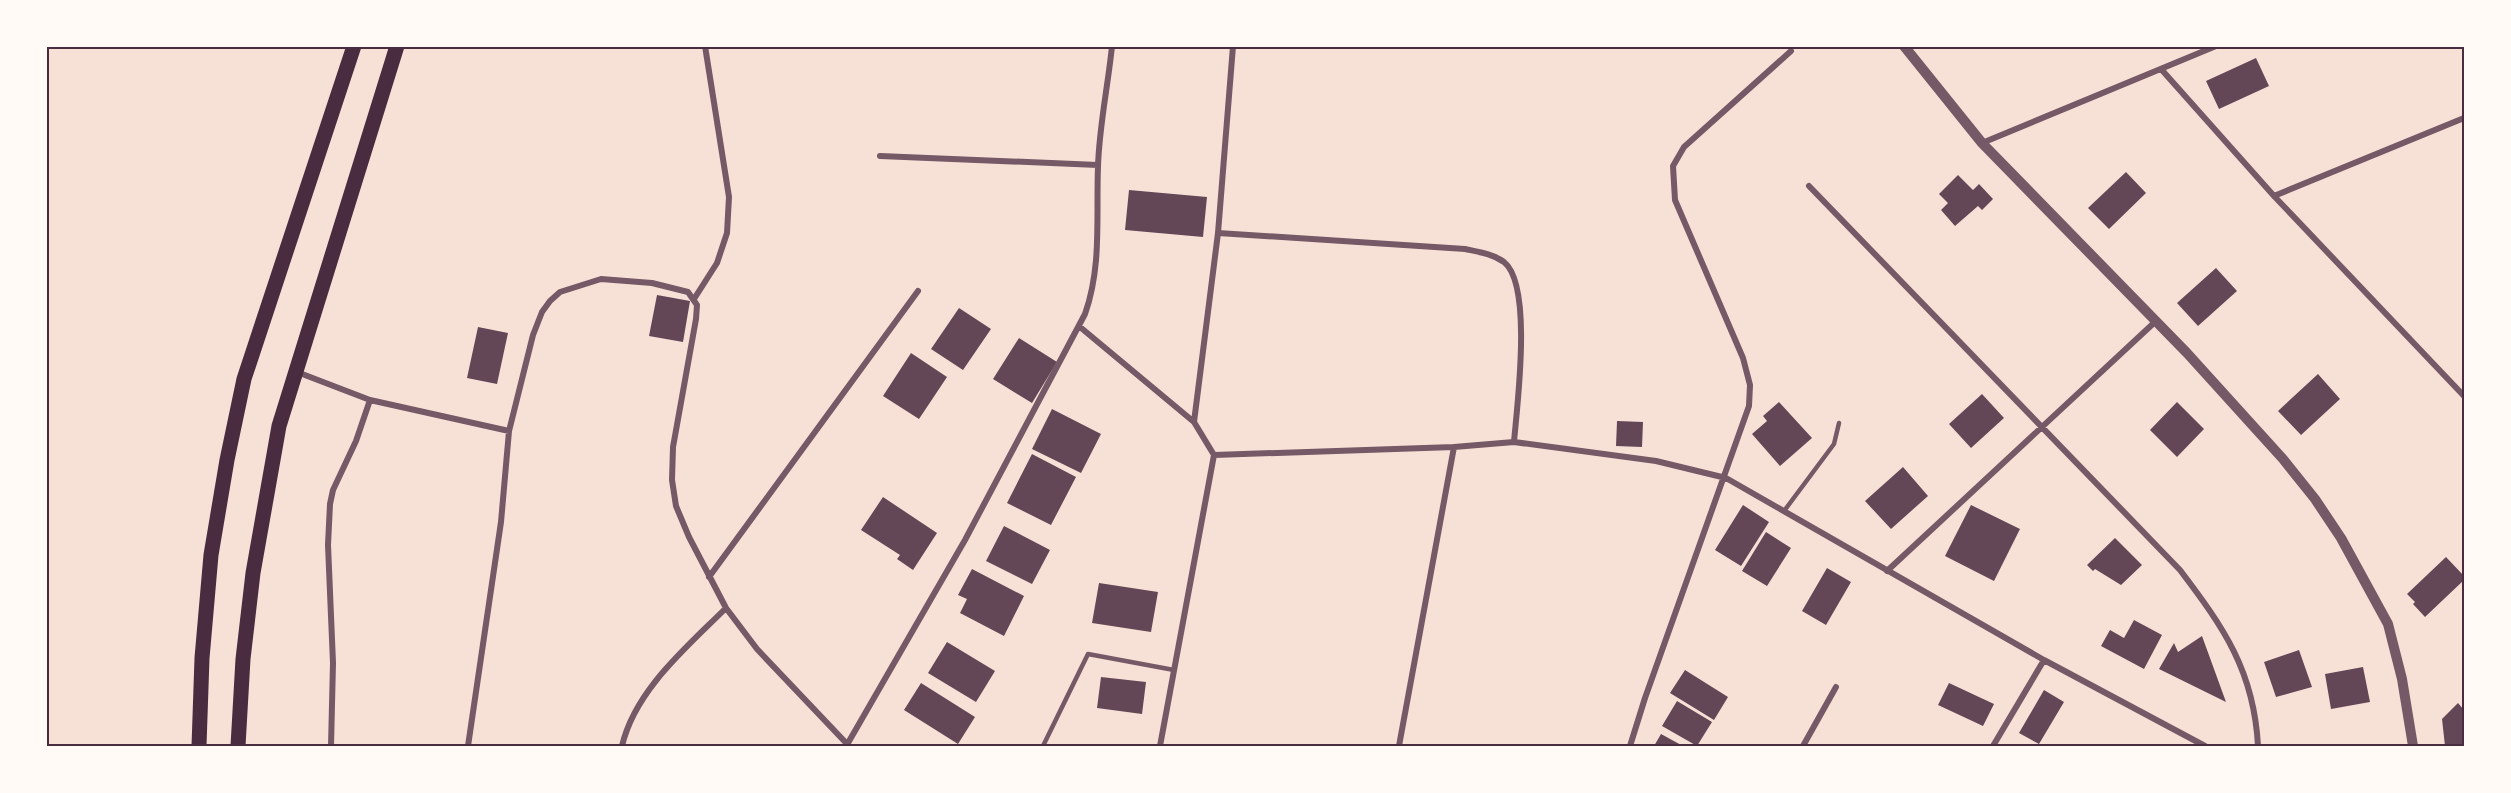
<svg xmlns="http://www.w3.org/2000/svg" width="2511" height="793" font-family="Figtree,sans-serif">
  <style>
    .building { fill: #644757 }
    .lines { fill: none; stroke-linecap: round; stroke-linejoin: round }
    .service { stroke: #755966; stroke-width: 4.5 }
    .minor { stroke: #755966; stroke-width: 6 }
    .tertiary { stroke: #755966; stroke-width: 10 }
    .trunk { stroke: #4a2c40; stroke-width: 15 }
    .neatline { fill: none; stroke: #4a2c40; stroke-width: 2 }
  </style>
  <rect width="100%" height="100%" fill="#f7e1d7"/>
  <path class="building" d="M2256,58L2269,86L2219,109L2206,81Z
    M2126,172L2146,193L2109,229L2088,208Z
    M1958,175L1973,190L1979,184L1993,199L1982,210L1978,206L1955,226L1941,210L1948,203L1939,194Z
    M1129,190L1207,197L1203,237L1125,230Z
    M2216,268L2237,291L2198,326L2177,303Z
    M657,295L690,301L683,342L649,336Z
    M959,308L991,329L963,370L931,349Z
    M478,327L508,333L497,384L467,378Z
    M1019,338L1057,362L1032,403L993,379Z
    M911,353L947,377L919,419L883,396Z
    M2318,374L2340,399L2301,435L2278,411Z
    M1982,394L2004,418L1971,448L1949,424Z
    M1779,402L1812,438L1780,466L1752,434L1767,421L1763,416Z
    M2177,402L2204,429L2177,457L2150,430Z
    M1052,409L1101,434L1081,473L1032,449Z
    M1617,421L1643,422L1642,447L1616,446Z
    M1032,454L1076,477L1051,525L1007,503Z
    M1903,467L1928,496L1891,529L1865,501Z
    M883,497L937,533L913,570L897,559L900,555L861,530Z
    M1743,505L1769,522L1741,566L1715,550Z
    M1971,505L2020,529L1994,581L1945,556Z
    M1004,526L1050,550L1032,584L986,561Z
    M1766,532L1791,548L1767,586L1742,571Z
    M2115,538L2142,565L2121,585L2095,569L2093,571L2087,565Z
    M2446,557L2464,576V580L2425,617L2413,604L2415,602L2407,594Z
    M1827,568L1851,582L1826,625L1802,611Z
    M972,569L1024,596L1004,636L960,613L967,599L958,595Z
    M1099,583L1158,592L1151,632L1092,623Z
    M2134,620L2162,635L2144,669L2101,646L2110,630L2124,638Z
    M2202,636L2226,702L2159,669L2174,643L2178,652Z
    M947,642L995,671L976,702L928,673Z
    M2299,650L2312,687L2276,697L2264,662Z
    M2363,667L2370,702L2331,709L2325,674Z
    M1685,670L1728,697L1714,720L1670,693Z
    M1101,677L1146,682L1142,714L1097,708Z
    M921,683L975,717L958,744L904,710Z
    M1949,683L1994,704L1983,726L1938,705Z
    M2044,690L2064,702L2039,744L2019,733Z
    M1677,701L1712,722L1697,746L1662,726Z
    M2458,703L2464,710V746H2445L2442,719Z
    M1661,734L1683,746H1654Z"/>
  <g class="lines">
    <path class="service" d="M1784,511L1834,444L1839,423
      M1043,746L1088,654L1174,670"/>
    <path class="minor" d="M2161,69L2274,196L2464,396
      M1982,143L2216,46
      M880,156L1098,165
      M1809,186L2180,570C2224,628 2254,671 2258,746
      M2274,196L2464,118
      M1218,233L1465,249C1479,252 1493,254 1504,262C1533,285 1517,406 1514,442
      M694,299L717,263L727,233L729,197L705,46
      M1080,327L1194,422
      M297,372L370,400L509,431
      M1214,455L1454,447L1514,442L1656,461L1726,478L2044,660L2205,746
      M1887,571L2156,321
      M709,577L918,291
      M848,743L965,540L1085,314C1102,266 1096,217 1098,167C1099,127 1108,86 1112,46
      M331,746L333,663L328,545L330,504L333,490L356,441L370,400
      M468,746L501,522L509,431L533,335L542,312L550,301L560,292L601,279L652,283L688,292L697,305L696,319L673,447L672,480L676,506L689,537L726,608L757,649L849,746
      M622,746C635,690 687,647 726,608
      M1160,746L1214,455L1194,422L1218,233L1233,46
      M1399,746L1454,447
      M1630,746L1645,698L1749,406L1750,385L1743,358L1675,200L1673,166L1684,147L1791,51
      M1803,746L1836,687
      M1993,746L2044,660"/>
    <path class="tertiary" d="M1904,46L1982,143L2187,353L2283,459L2315,499L2341,538L2388,624L2402,679L2413,746"/>
    <path class="trunk" d="M199,746L202,658L211,555L227,460L244,379L354,46
      M238,746L243,659L253,573L279,426L397,46"/>
  </g>
  <rect width="2511" height="793" fill="none" stroke="#fffaf5" stroke-width="96"/>
  <rect x="48" y="48" width="2415" height="697" class="neatline"/>
</svg>
